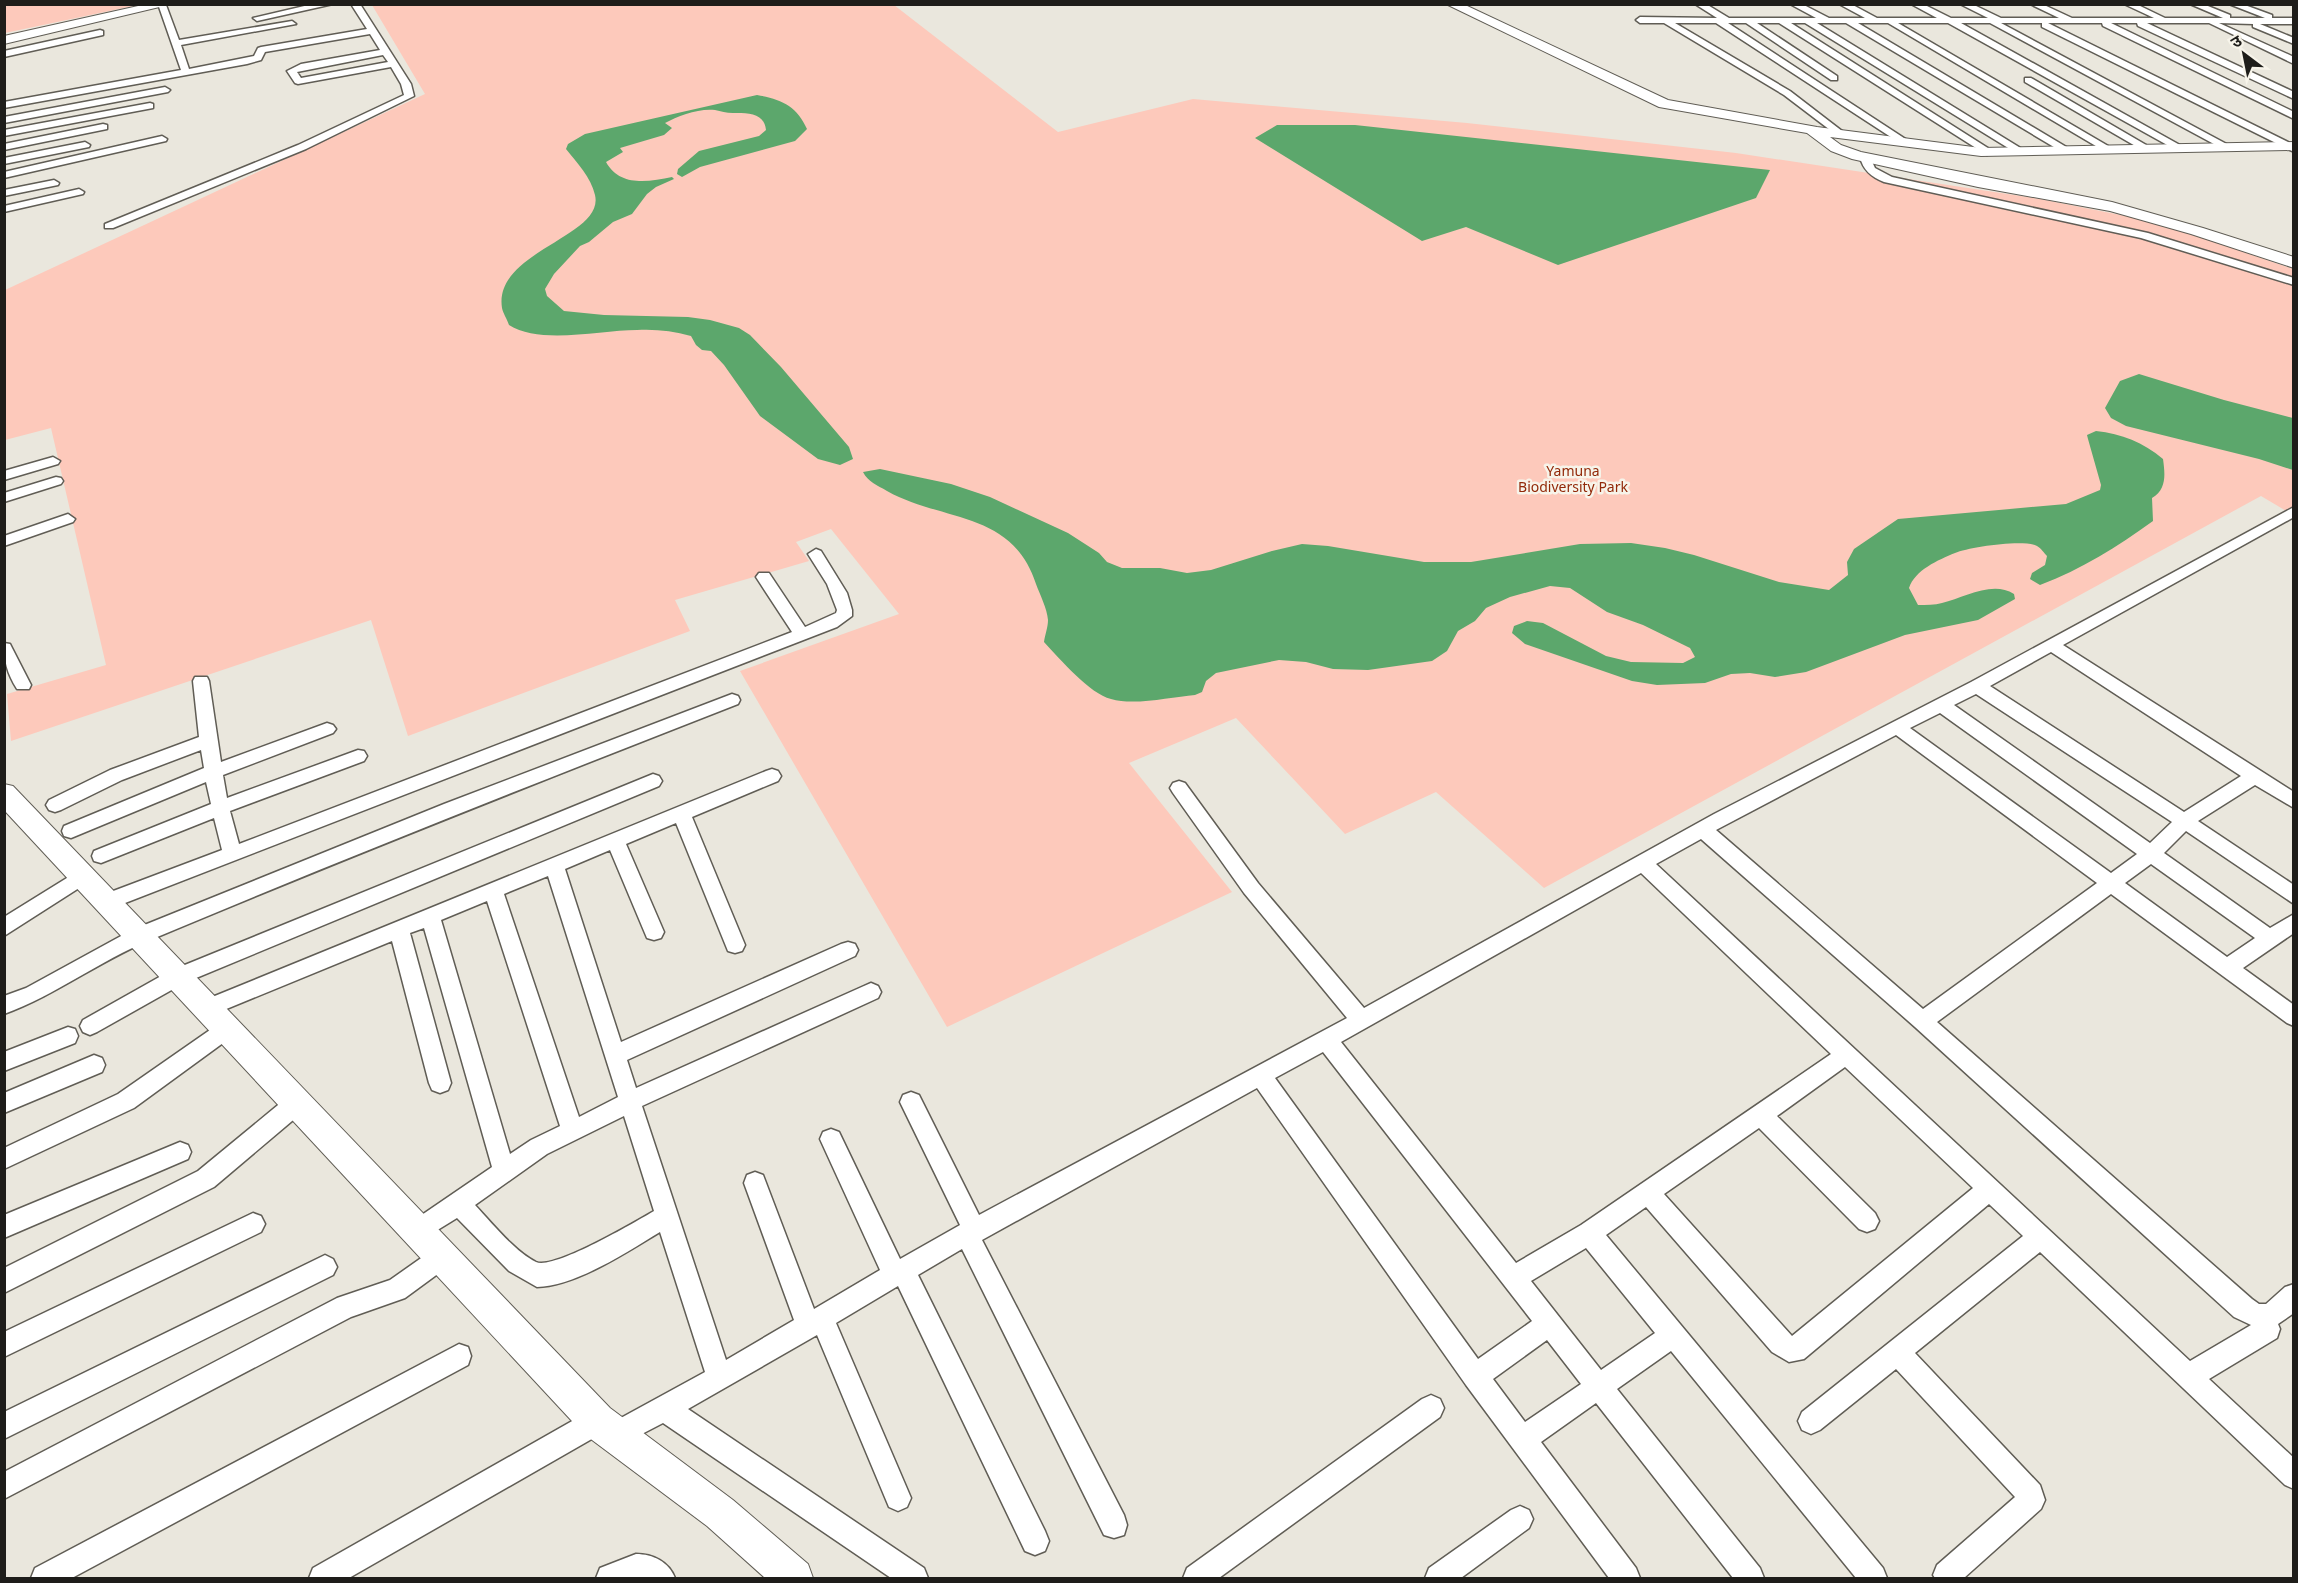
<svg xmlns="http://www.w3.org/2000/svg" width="2298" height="1583" font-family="'Noto Sans','Noto Sans Devanagari',sans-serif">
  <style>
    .green { fill: #fdc9bb }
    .water { fill: #5ca76c }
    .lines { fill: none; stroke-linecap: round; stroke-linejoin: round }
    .street-casing { stroke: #605d55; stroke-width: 3 }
    .secondary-casing { stroke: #605d55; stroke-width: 2 }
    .street { fill: #fff; fill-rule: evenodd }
    .secondary { fill: #fff; fill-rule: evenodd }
    .labels { text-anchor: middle; stroke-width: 5; stroke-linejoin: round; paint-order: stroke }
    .far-park-label { font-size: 14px; fill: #922909; stroke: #f7f4ea }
  </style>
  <rect width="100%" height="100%" fill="#eae7dd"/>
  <path class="green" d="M5,4H138V5L5,33Z
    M372,5H894L1058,132L1193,99L1467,123L1736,153L2040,199L2156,222L2293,269V515L2261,496L1544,888L1436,792L1345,834L1236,718L1129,763L1232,892L947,1027L740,671L899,614L831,529L796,542L809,561L675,600L690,631L408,736L371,620L11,741L7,694L106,665L51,428L5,440V290L425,94Z"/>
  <path class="water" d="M757,95C781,99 797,106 807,129L795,141L700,167L682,177L677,174L678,169L699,151L759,136L766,130C764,112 747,113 733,113C726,113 721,111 715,110C699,108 678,116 665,123L672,128L664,135L620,148L623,152L606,162C620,187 648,182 672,177L674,179L656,187L647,194L632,214L613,222L589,242L580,246L554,274L545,289L547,296L564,311L604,315L688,317L710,320L739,328L750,335L781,367L849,447L853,459L840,465L818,459L760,416L724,365L711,351L702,350L696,345L691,336C673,331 656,329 637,330C601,330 540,345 509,325C507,319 503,313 502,308C493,251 605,237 595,195C591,177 577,163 566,149L568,144L585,134Z
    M1277,125H1355L1770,170L1756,198L1558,265L1466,227L1422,241L1255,138Z
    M2139,374L2224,400L2293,418V470L2259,459L2126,426L2111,418L2105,408L2120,381Z
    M2096,431C2122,434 2143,442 2163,459C2165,474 2167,489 2152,498L2153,521C2117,547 2082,569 2040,585L2030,579L2032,573L2045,565L2047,556C2044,553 2041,548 2037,546C2024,539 1969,547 1955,553C1938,560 1915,570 1909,588L1918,605C1926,605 1935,605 1942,603C1964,598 1992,580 2014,594L2015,599L1978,620L1905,635L1806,672L1775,677L1750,673L1731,674L1705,683L1657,685L1632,681L1525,644L1512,633L1514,626L1527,621L1543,623L1606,656L1631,662L1683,663L1695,657L1690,648L1643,625L1607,612L1570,588L1550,586L1510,597L1486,608L1475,621L1458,631L1447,651L1432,661L1368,670L1333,669L1306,662L1279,660L1216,673L1206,681L1202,692L1195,695C1171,697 1134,706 1111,699C1090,694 1060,659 1044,642C1045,635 1048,627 1048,620C1047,608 1040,595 1036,584C1012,510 942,522 887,491C877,485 868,482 863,472L880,469L951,484L990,497L1068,533L1099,553L1107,562L1122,568H1160L1187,573L1211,570L1272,551L1302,544L1328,546L1424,562H1471L1580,544L1631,543L1665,548L1694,555L1779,582L1829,590L1848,575L1847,562L1854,549L1898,519L2066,504L2100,490L2101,485L2088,439L2087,435Z"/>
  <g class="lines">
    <g class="street-casing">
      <path id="street" d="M158,4L166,5L179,40L292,21L296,24L181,45L189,69L254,56L258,48L261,47L367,29L351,4H360L411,84L414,96L306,149L113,228H105V224L298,145L404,95L401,84L391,67L298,84L295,83L287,71L301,64L380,50L370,34L265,52L261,60L247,64L4,108V102L181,70ZM383,55L388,62L301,78L297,72Z
        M313,4H333L257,21L253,18Z
        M1695,4H1706L1729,18H1816L1790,4H1802L1829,18H1865L1839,4H1851L1877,18H1937L1911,4H1923L1951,18H1988L1960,4H1972L2001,18H2059L2030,4H2042L2072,18H2154L2124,4H2136L2165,18H2223L2190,4H2203L2230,15V18H2265L2229,4H2242L2272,15V18H2294V24H2260L2294,38V44L2253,27V24L2219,23L2294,57V64L2209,23H2147L2294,92V99L2138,26L2137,23H2111L2294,112V119L2103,26L2102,23H2048L2294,145V152L2042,27V23H2001L2234,148L2225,150L1990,23H1961L2187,149L2178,151L1948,23H1898L2115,150L2106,152L1888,23H1858L2073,151L2064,153L1846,23H1817L2027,152L2018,154L1805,23H1791L1991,150L1992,152L1987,155L1779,23H1757L1837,76V80H1831L1746,23H1728L1907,140V144L1903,145L1716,23H1675L1790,91L1842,131V135L1838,136L1784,95L1664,23H1640L1636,20L1640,17L1717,18Z
        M100,30L103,31V35L4,57V51Z
        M2025,78H2031L2153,149L2144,151L2025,82Z
        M165,87L170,90L168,92L4,123V117Z
        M150,103L153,104V108L4,136V130Z
        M103,124L107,125V129L4,150V144Z
        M162,136L167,139L166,141L4,178V172Z
        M85,142L90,145L89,147L4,164V158Z
        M1865,154L1869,155L1875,168L1892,177L2148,233L2294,278V285L2141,238L1884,182C1871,177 1863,170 1860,157Z
        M54,180L59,183L58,185L4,196V190Z
        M79,189L84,192L83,194L4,212V206Z
        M53,457L60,461L58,464L4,480V471Z
        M56,477L61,478L63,481L61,484L4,502V493Z
        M2294,507V517L2063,645L2294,792V808L2255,785L2198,821L2294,885V904L2186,831L2164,853L2270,928L2294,914V933L2243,968L2294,1005V1026L2287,1023L2111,894L1937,1022L2252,1299L2259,1304H2266L2285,1287L2294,1284V1313L2278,1324L2280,1329L2277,1338L2209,1379L2294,1458V1489L2285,1485L2040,1252L1915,1353L2040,1485L2045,1500L2041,1509L1964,1578H1935L1933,1575L1937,1565L2015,1497L1896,1369L1820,1430L1811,1434L1802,1430L1798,1421L1802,1412L2023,1236L1989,1204L1804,1359L1789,1362L1772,1352L1646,1207L1606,1235L1883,1568L1887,1578H1856L1671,1351L1617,1389L1760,1568L1764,1578H1733L1596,1403L1541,1442L1636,1568L1640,1578H1609L1466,1385L1257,1088L982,1240L1124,1515L1127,1525L1124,1535L1114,1538L1104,1535L962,1249L918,1275L1045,1531L1049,1541L1045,1551L1035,1555L1025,1551L898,1286L836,1323L911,1498L907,1507L898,1511L889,1507L817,1335L688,1409L924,1568L928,1578H891L663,1423L615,1448L606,1444L602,1435L604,1432L349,1578H309L313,1568L588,1412L597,1408L606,1412L610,1421L608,1425L705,1372L660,1232C627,1252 576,1286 537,1287L509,1271L457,1218L418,1242L410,1239L406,1231L410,1223L492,1167L424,928L410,933L451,1083L448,1090L440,1093L432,1090L429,1083L392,941L207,1017L200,1014L197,1008L200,1002L766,771L772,769L778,771L781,776L778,781L692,817L745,945L742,951L735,953L728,951L676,823L626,844L664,932L661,938L654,940L647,938L610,850L565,869L621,1042L841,944L848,942L855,944L858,950L855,956L627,1060L636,1088L864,986L871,983L878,986L881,992L878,998L642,1106L726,1360L794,1320L744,1183L747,1175L755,1172L763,1175L814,1309L880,1270L820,1139L823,1132L831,1129L839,1132L900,1259L960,1225L900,1102L903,1095L911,1092L919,1095L979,1215L1347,1018L1244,893L1173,793L1170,788L1173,783L1179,781L1185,783L1258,883L1364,1008L1714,814L1971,682ZM2051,652L2241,776L2184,812L1990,686ZM1976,694L2172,822L2150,843L1954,705ZM1940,713L2137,854L2111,873L1910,728ZM1896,735L2097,883L1923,1009L1716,830ZM1701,839L1915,1027L2234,1317L2251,1325L2190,1361L1656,864ZM2151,864L2255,938L2227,957L2125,883ZM1641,873L1831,1054L1581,1225L1516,1263L1341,1042ZM548,876L618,1097L579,1117L504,894ZM487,901L560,1126L531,1140L510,1154L441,920ZM1323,1052L1532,1321L1478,1359L1275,1078ZM1845,1067L1973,1188L1792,1336L1664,1194L1759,1128L1859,1229L1867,1232L1875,1229L1879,1221L1875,1213L1777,1116ZM624,1116L654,1211C635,1222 554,1270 536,1262C515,1252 491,1222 475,1205L547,1154ZM1586,1248L1655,1333L1601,1370L1531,1281ZM1547,1340L1581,1384L1525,1422L1493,1379Z
        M68,514L75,519L73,522L4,546V536Z
        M816,549L821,551L847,593L852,610V616L837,627L107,910L100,908L97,902L100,896L222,850L214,818L101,863L94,861L92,856L94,851L211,804L206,782L71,838L64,836L62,831L64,826L204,768L201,750L122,780L61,810L55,812L49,810L46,805L49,800L110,770L199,737L193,681L195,677H207L209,681L221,762L327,723L333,725L336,729L333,733L223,775L227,798L358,750L364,751L367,756L364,761L230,811L239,844L792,632L756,577L759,573H769L805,627L836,613L837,610L827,584L808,554Z
        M4,643L10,644L12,648L31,685L29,689H17C7,673 4,661 4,643Z
        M732,694L738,696L740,700L738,704C541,781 345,858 150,940C99,961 56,995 4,1014V996L26,988L132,930L444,804Z
        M653,774L659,776L662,781L659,786L184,983L97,1032L90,1035L83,1032L80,1026L83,1020L170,971Z
        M83,868L90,871L93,876L90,881L4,936V917Z
        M227,1020L234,1023L237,1029L234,1035L134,1108L4,1169V1148L118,1094L220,1023Z
        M68,1027L75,1029L78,1036L75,1043L4,1071V1052Z
        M94,1055L102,1058L105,1065L102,1072L4,1113V1093Z
        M297,1093L305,1096L308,1103L305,1110L214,1187L4,1293V1268L198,1171L289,1096Z
        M180,1142L188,1145L191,1152L188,1159L4,1238V1215Z
        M253,1213L261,1216L265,1224L261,1232L4,1357V1332Z
        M442,1245L450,1249L454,1257L450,1265L405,1298L351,1317L4,1499V1472L337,1298L390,1280L434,1249Z
        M325,1255L333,1259L337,1267L333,1275L4,1439V1412Z
        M459,1344L468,1347L471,1356L468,1365L72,1578H31L35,1568Z
        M1431,1395L1440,1399L1444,1408L1440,1417L1219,1578H1183L1187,1568L1422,1399Z
        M1520,1506L1529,1510L1533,1519L1529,1528L1461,1578H1425L1429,1568L1511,1510Z
        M636,1554C653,1554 669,1562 675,1578H596L600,1568Z"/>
    </g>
    <g class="secondary-casing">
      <path id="secondary" d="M147,4H172L4,44V36Z
        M1446,4H1463L1668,100L1817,127L1981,148L2294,142V150L1981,156L1830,137L1841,145L1861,152L2112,202L2203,228L2294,257V268L2191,234L2110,211L1978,187L1852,159L1831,151L1807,133L1659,107Z
        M4,784L13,786L610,1408L733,1500L808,1564L813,1578H765L707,1526L584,1434L4,810Z"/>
    </g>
    <use href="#street" class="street"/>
    <use href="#secondary" class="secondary"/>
  </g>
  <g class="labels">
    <g class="far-park-label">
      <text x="1573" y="476">Yamuna<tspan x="1573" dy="16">Biodiversity Park</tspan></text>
    </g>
  </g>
  <rect width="2298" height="1583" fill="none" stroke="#1e1d1a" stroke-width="12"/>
  <g transform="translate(2244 54) rotate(328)" stroke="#f7f4ea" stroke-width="4.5" paint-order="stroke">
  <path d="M0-4.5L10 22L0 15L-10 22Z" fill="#1e1d1a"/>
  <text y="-9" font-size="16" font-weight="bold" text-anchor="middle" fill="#1e1d1a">उ</text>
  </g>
</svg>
